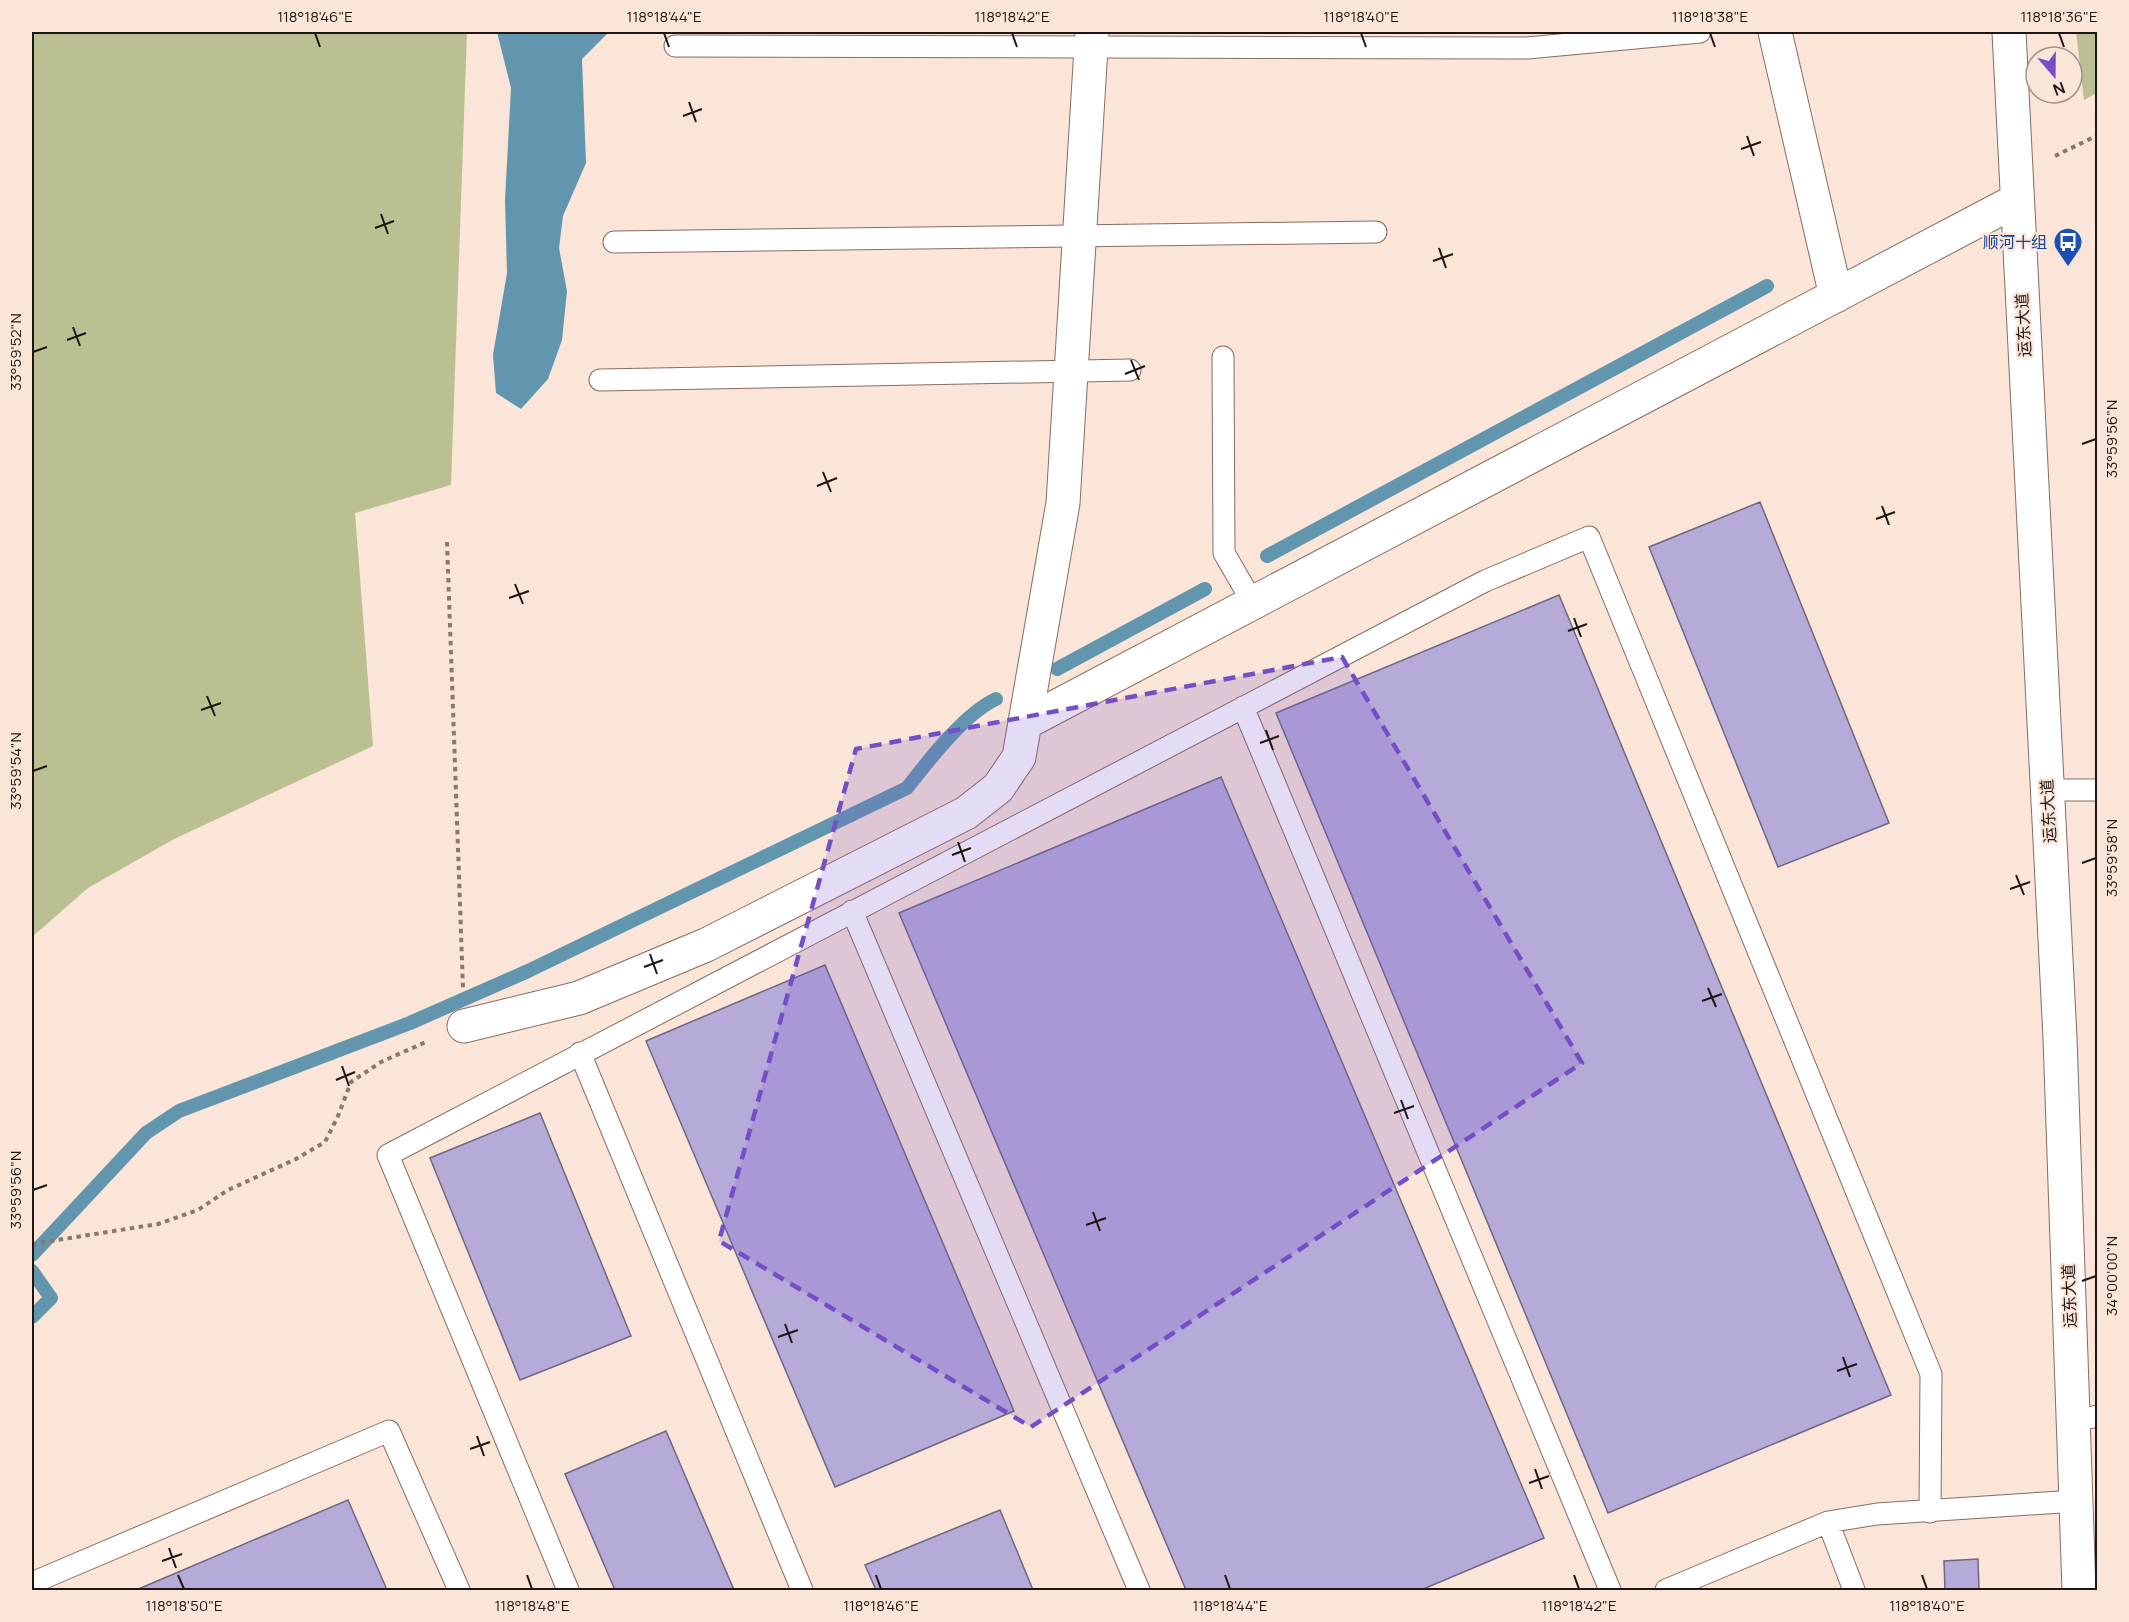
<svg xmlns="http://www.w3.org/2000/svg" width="2129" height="1622" font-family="Manrope,'Noto Sans SC',sans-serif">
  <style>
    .green { fill: #bbc092 }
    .water { fill: #6296af }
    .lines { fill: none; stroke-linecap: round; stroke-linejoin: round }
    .stream { stroke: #6296af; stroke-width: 14 }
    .building { fill: #b6aad9; stroke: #6e6880; stroke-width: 1.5 }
    .service-casing { stroke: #866d60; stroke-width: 23 }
    .minor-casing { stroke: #866d60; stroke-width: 35 }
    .tertiary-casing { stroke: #866d60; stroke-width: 35 }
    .path { stroke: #887870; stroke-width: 4; stroke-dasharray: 4.5 4.5; stroke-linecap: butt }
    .service { stroke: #fff; stroke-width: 21 }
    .minor { stroke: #fff; stroke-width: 33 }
    .tertiary { stroke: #fff; stroke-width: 33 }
    .marked { fill: #744ec7; fill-opacity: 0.2; stroke: #744ec7; stroke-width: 4.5; stroke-dasharray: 12 8; stroke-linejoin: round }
    .ticks { fill: none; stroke: #1f1511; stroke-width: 2 }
    .labels { text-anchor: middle; stroke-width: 4.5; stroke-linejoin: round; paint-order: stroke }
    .transit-label { font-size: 16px; fill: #164399; stroke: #fbe4d8; text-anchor: end }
    .street-label { font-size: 16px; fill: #1f1511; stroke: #fbe4d8 }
    .neatline { fill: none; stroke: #1f1511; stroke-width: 2 }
    .ticks-label { font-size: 15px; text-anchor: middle; fill: #1f1511 }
  </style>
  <rect width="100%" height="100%" fill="#fbe4d8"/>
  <path class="green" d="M32,32H467L451,485L355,513L373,746L174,839L88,888L32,937Z
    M2076,32H2097V93L2084,100Z"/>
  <path class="water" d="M497,32H609L582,59L586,163L563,216L559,248L567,291L562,340L548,379L521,409L496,393L493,355L507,273L505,200L511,88Z"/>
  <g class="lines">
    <path class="stream" d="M1267,556L1767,286
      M1057,669L1205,589
      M32,1255L146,1133L179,1111L410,1023L528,971L907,788C929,760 964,714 996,699
      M32,1271L51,1298L32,1317"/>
  </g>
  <path class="building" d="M1760,502L1889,823L1778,867L1649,547Z
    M1559,595L1891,1395L1608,1513L1276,713Z
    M1221,777L1544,1538L1421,1590H1186L899,913Z
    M825,965L1014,1411L835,1487L646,1041Z
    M540,1113L631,1336L520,1380L430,1158Z
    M666,1431L734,1590H615L565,1474Z
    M348,1500L387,1590H136Z
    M1000,1510L1033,1590H876L865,1565Z
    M1978,1559L1979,1590H1945L1944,1561Z"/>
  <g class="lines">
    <g class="service-casing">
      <path id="service" d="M675,46L1527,48L1700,32
        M614,242L1376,232
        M1223,357L1224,553L1253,603
        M600,380L1130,370
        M1243,707L1610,1590
        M2047,790H2098
        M852,911L1139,1590
        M580,1053L802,1590
        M2073,1421L2098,1416
        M1828,1522L1854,1590
        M32,1583L389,1431L459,1590
        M568,1590L388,1155L1485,581L1589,537L1931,1374L1930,1512
        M1666,1590L1828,1522L1877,1514L2076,1501"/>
    </g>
    <g class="minor-casing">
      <path id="minor" d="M1775,32L1836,296
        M1025,723L2017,200
        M464,1026L579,998L706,945L966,813L998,788L1019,757L1063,503L1092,32"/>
    </g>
    <g class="tertiary-casing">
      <path id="tertiary" d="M2009,32L2060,1038L2079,1590"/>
    </g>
    <path class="path" d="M2055,156L2098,135
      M447,542L463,988
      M32,1244L158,1224L198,1210L228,1190L296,1159L325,1142L338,1116L351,1082L381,1062L428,1041"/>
    <use href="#service" class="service"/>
    <use href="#minor" class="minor"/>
    <use href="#tertiary" class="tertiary"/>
  </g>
  <path class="marked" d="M1342,657L1582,1063L1031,1427L719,1241L856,749Z"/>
  <path class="ticks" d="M315,33L320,47M664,33L669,47M1012,33L1017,47M1361,33L1366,47M1710,33L1715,47M2059,33L2064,47M689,102L696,122M683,116L702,109M1747,136L1754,156M1741,149L1761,142M381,214L388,234M375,228L394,221M1439,248L1446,268M1433,261L1453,254M73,327L80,346M67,340L86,333M33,352L47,347M1131,360L1139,380M1125,374L1145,366M2082,444L2096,439M823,472L831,492M817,486L837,478M1882,506L1889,525M1876,519L1895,512M515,584L523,604M509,598L529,591M1574,618L1581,637M1568,631L1587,624M207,696L215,716M201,710L221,703M1266,730L1273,750M1260,743L1279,736M33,771L47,766M958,842L965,862M952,855L971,848M2082,863L2096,858M2016,875L2024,895M2010,889L2030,882M650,954L657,974M644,967L663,960M1708,988L1716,1007M1702,1001L1722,994M342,1066L349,1086M336,1080L355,1072M1401,1100L1408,1119M1394,1113L1414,1106M33,1190L47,1185M1093,1212L1100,1231M1086,1225L1106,1218M2082,1281L2096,1276M785,1324L792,1343M778,1337L798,1330M1843,1357L1850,1377M1837,1371L1857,1364M477,1436L484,1456M470,1449L490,1442M1535,1469L1542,1489M1529,1483L1549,1476M169,1548L176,1568M162,1561L182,1554M178,1575L184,1589M527,1575L532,1589M876,1575L881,1589M1225,1575L1230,1589M1574,1575L1579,1589M1922,1575L1927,1589"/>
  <defs>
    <g id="bus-pin" transform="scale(1.5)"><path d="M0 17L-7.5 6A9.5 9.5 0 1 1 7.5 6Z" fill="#1a4fb4" stroke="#fbe4d8"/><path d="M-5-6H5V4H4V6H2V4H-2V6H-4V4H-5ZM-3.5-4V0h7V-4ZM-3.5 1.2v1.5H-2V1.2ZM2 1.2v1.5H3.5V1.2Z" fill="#fff"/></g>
  </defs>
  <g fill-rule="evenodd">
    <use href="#bus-pin" x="2068" y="242"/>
  </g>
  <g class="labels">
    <g class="transit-label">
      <text x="2047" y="248">顺河十组</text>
    </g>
    <g class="street-label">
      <text transform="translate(2023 325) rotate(-93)" y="6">运东大道</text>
      <text transform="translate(2048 811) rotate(-93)" y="6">运东大道</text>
      <text transform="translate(2069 1296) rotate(-92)" y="6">运东大道</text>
    </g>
  </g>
  <rect width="2129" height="1622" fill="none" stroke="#fbe4d8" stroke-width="66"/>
  <g transform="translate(2054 75) rotate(160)"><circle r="28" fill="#fbe4d8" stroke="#a39188" stroke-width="1.5"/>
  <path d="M0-4.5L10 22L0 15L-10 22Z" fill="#744ec7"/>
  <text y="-9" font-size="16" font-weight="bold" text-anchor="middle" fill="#1f1511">N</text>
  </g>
  <rect x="33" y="33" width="2063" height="1556" class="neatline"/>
  <g class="ticks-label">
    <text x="315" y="22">118°18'46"E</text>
    <text x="664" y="22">118°18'44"E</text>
    <text x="1012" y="22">118°18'42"E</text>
    <text x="1361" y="22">118°18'40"E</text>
    <text x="1710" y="22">118°18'38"E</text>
    <text x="2059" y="22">118°18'36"E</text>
    <text transform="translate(16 352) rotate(-90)" y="5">33°59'52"N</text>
    <text transform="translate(2112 439) rotate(-90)" y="5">33°59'56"N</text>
    <text transform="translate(16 771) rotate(-90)" y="5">33°59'54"N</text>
    <text transform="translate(2112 858) rotate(-90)" y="5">33°59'58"N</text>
    <text transform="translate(16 1190) rotate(-90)" y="5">33°59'56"N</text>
    <text transform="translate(2112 1276) rotate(-90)" y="5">34°00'00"N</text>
    <text x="184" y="1611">118°18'50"E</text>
    <text x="532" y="1611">118°18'48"E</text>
    <text x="881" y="1611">118°18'46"E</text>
    <text x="1230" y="1611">118°18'44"E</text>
    <text x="1579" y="1611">118°18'42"E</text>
    <text x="1927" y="1611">118°18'40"E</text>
  </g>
</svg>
